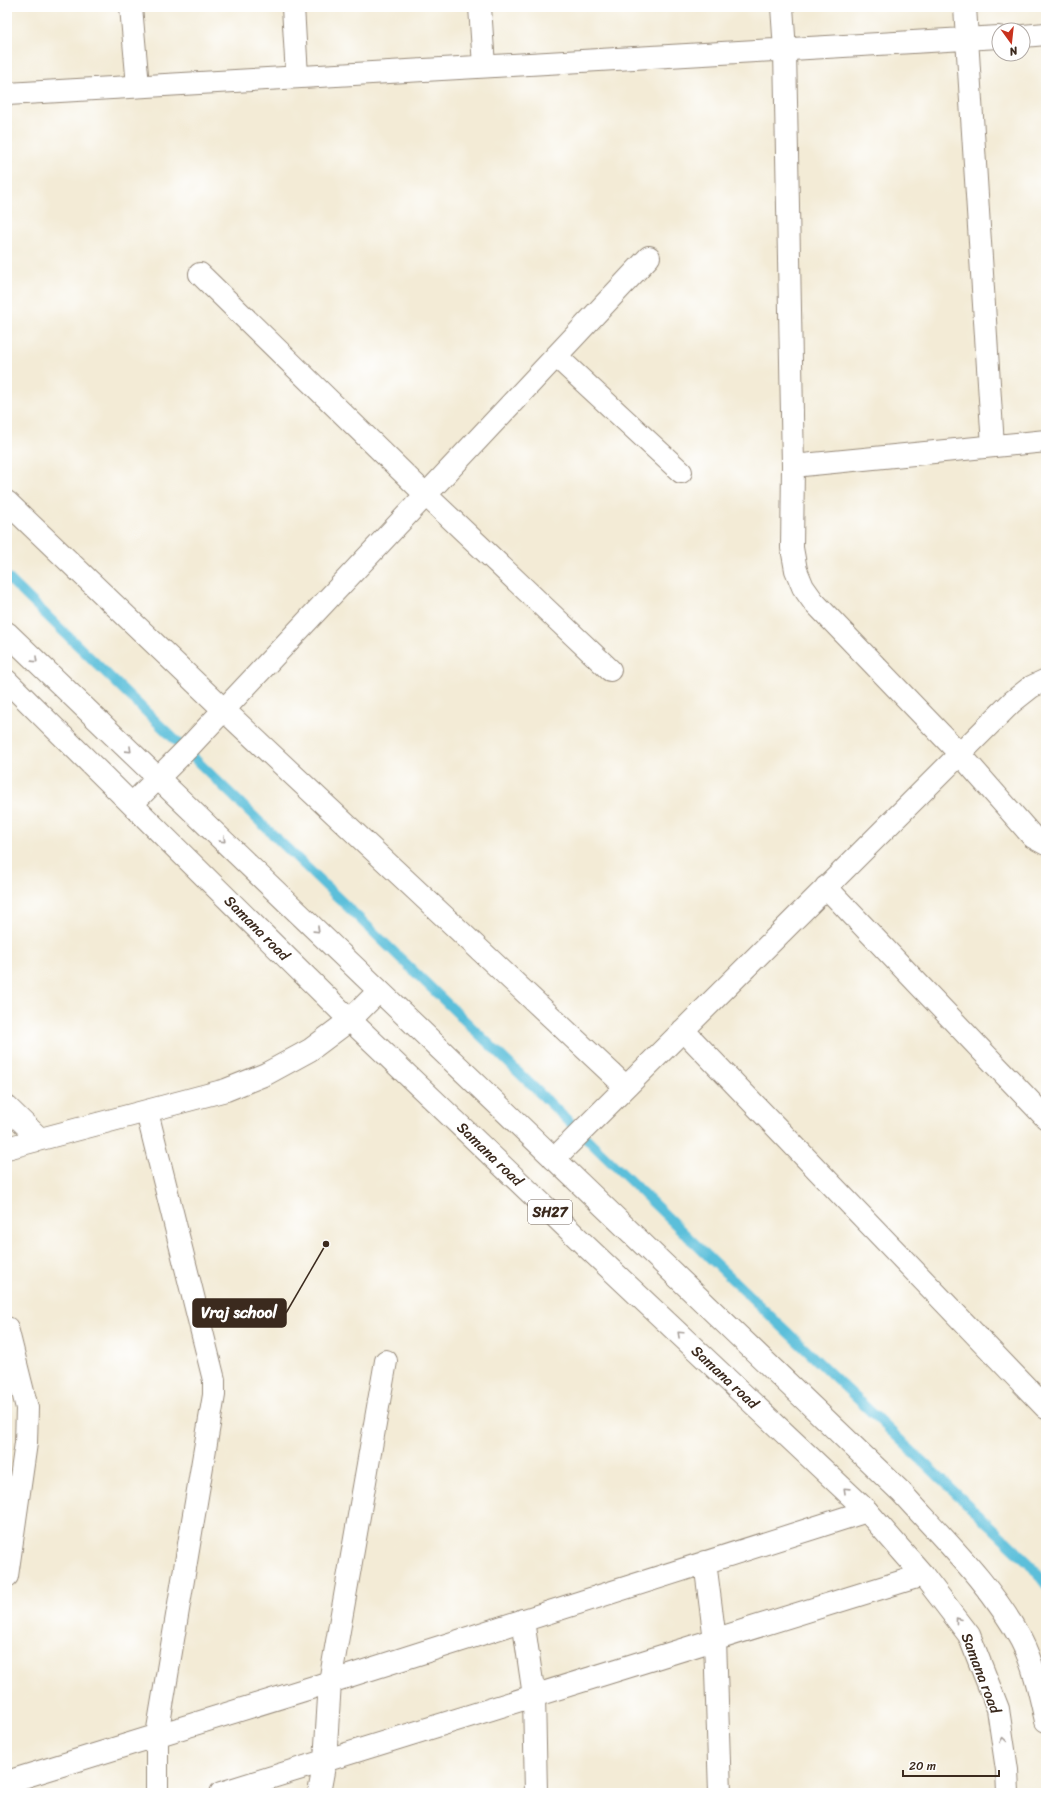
<svg xmlns="http://www.w3.org/2000/svg" width="1053" height="1800" font-family="Sriracha,sans-serif">
  <style>
    .lines { fill: none; stroke-linecap: round; stroke-linejoin: round }
    .stream { stroke: #5cbfda; stroke-width: 10 }
    .minor-casing { stroke: #978a7a; stroke-width: 24 }
    .major-casing { stroke: #978a7a; stroke-width: 24 }
    .minor { stroke: #fff; stroke-width: 22 }
    .major { stroke: #fff; stroke-width: 22 }
    .oneway { stroke: #a79f9a }
    .labels { text-anchor: middle; stroke-width: 3; stroke-linejoin: round; paint-order: stroke }
    .shield { fill: #fff; stroke: #766a62; stroke-width: 1 }
    .shield-label { font-size: 14px; font-weight: bold; fill: #3b2a1e }
    .street-label { font-size: 15px; fill: #3b2a1e; stroke: #fff }
    .leader { fill: none; stroke: #3b2a1e; stroke-width: 1.5 }
    .callout-dot { fill: #3b2a1e; stroke: #fff; stroke-width: 1.5 }
    .callout { fill: #3b2a1e; stroke: #3b2a1e; stroke-width: 1.5 }
    .callout-label { font-size: 16px; text-anchor: middle; font-weight: bold; fill: #fff }
  </style>
  <rect width="100%" height="100%" fill="#fff"/>
  <filter id="ink" filterUnits="userSpaceOnUse"><feTurbulence type="fractalNoise" baseFrequency=".025" numOctaves="2"/><feDisplacementMap in="SourceGraphic" scale="8" xChannelSelector="R" yChannelSelector="G"/><feConvolveMatrix kernelMatrix="1 2 1 2 8 2 1 2 1" color-interpolation-filters="sRGB"/></filter>
  <filter id="wash" filterUnits="userSpaceOnUse"><feTurbulence type="fractalNoise" baseFrequency=".012" numOctaves="4" result="noise"/><feDisplacementMap in="SourceGraphic" scale="16" xChannelSelector="R" yChannelSelector="G"/><feGaussianBlur stdDeviation="0.9" result="paint"/><feColorMatrix in="noise" values="0 0 0 0 0 0 0 0 0 0 0 0 0 0 0 0 0 1.4 0 .05"/><feComposite in="paint" operator="in"/></filter>
  <g filter="url(#wash)">
    <rect width="100%" height="100%" fill="#f3ebd6"/>
    <g class="lines">
      <path class="stream" d="M7,577L714,1262L1029,1563L1046,1585"/>
    </g>
  </g>
  <g filter="url(#ink)">
    <g class="lines">
      <g class="minor-casing">
        <path id="minor" d="M131,7L138,86
          M293,7L297,76
          M480,7L484,66
          M782,7L785,50L793,466L792,548L796,570L803,587L813,601L960,754L1033,837L1046,844
          M965,7L993,446
          M1023,36L1046,34
          M7,94C338,74 668,57 999,37
          M200,274L426,495L610,670
          M556,356L681,472
          M793,466L1046,441
          M7,502L224,710L626,1087
          M132,804L188,748L649,257
          M826,887L1046,1118
          M683,1030L1046,1408
          M7,1107L40,1139
          M147,1112L214,1380V1395L157,1735V1793
          M7,1148L226,1090L266,1074L310,1050L350,1020L379,991
          M554,1159L1012,702L1031,687L1046,680
          M7,1328L27,1408L26,1443L7,1576
          M705,1562L715,1640L720,1793
          M523,1620L534,1696L536,1793
          M7,1782L330,1682L867,1511
          M221,1793L923,1575
          M319,1793L325,1761L330,1682L386,1361"/>
      </g>
      <g class="major-casing">
        <path id="major" d="M7,633L901,1492C943,1539 991,1584 1021,1640C1034,1665 1040,1694 1046,1721
          M7,681L350,1020L588,1248L867,1511L923,1575L969,1635L998,1709L1007,1770L1008,1793"/>
      </g>
      <use href="#minor" class="minor"/>
      <use href="#major" class="major"/>
    </g>
    <defs><path id="oneway-chevron" d="M-2-3.5L2.5 0L-2 3.5" fill="none" stroke-width="1.6" stroke-linecap="round" stroke-linejoin="round"/></defs>
    <g class="oneway">
      <use href="#oneway-chevron" transform="translate(35 660) rotate(44)"/>
      <use href="#oneway-chevron" transform="translate(129 750) rotate(44)"/>
      <use href="#oneway-chevron" transform="translate(223 840) rotate(44)"/>
      <use href="#oneway-chevron" transform="translate(317 930) rotate(44)"/>
      <use href="#oneway-chevron" transform="translate(680 1334) rotate(-137)"/>
      <use href="#oneway-chevron" transform="translate(846 1490) rotate(-136)"/>
      <use href="#oneway-chevron" transform="translate(958 1620) rotate(-128)"/>
      <use href="#oneway-chevron" transform="translate(1003 1740) rotate(-99)"/>
    </g>
  </g>
  <g class="labels">
    <rect class="shield" x="528" y="1200" width="44" height="24" rx="3"/>
    <g class="shield-label">
      <text x="550" y="1217">SH27</text>
    </g>
    <g class="street-label">
      <text transform="translate(257 928) rotate(45)" y="5">Samana road</text>
      <text transform="translate(490 1154) rotate(44)" y="5">Samana road</text>
      <text transform="translate(725 1377) rotate(43)" y="5">Samana road</text>
      <text transform="translate(981 1673) rotate(69)" y="5">Samana road</text>
    </g>
  </g>
  <path class="leader" d="M326 1244L286 1313"/>
  <circle class="callout-dot" cx="326" cy="1244" r="4"/>
  <rect class="callout" x="193" y="1299" width="93" height="28" rx="4"/>
  <g class="callout-label">
    <text x="239" y="1318">Vraj school</text>
  </g>
  <rect width="1053" height="1800" fill="none" stroke="#fff" stroke-width="24"/>
  <g transform="translate(1011 42) rotate(165)"><circle r="19" fill="#ffffff" stroke="#b1aaa5"/>
  <path d="M0-3L7 15L0 10L-7 15Z" fill="#c8321e"/>
  <text y="-6" font-size="11" font-weight="bold" text-anchor="middle" fill="#3b2a1e">N</text>
  </g>
  <path d="M903 1770v6h96v-6" fill="none" stroke="#3b2a1e" stroke-width="2"/>
  <text x="909" y="1770" font-size="12" fill="#3b2a1e" stroke="#ffffff" stroke-width="3" paint-order="stroke">20 m</text>
</svg>
